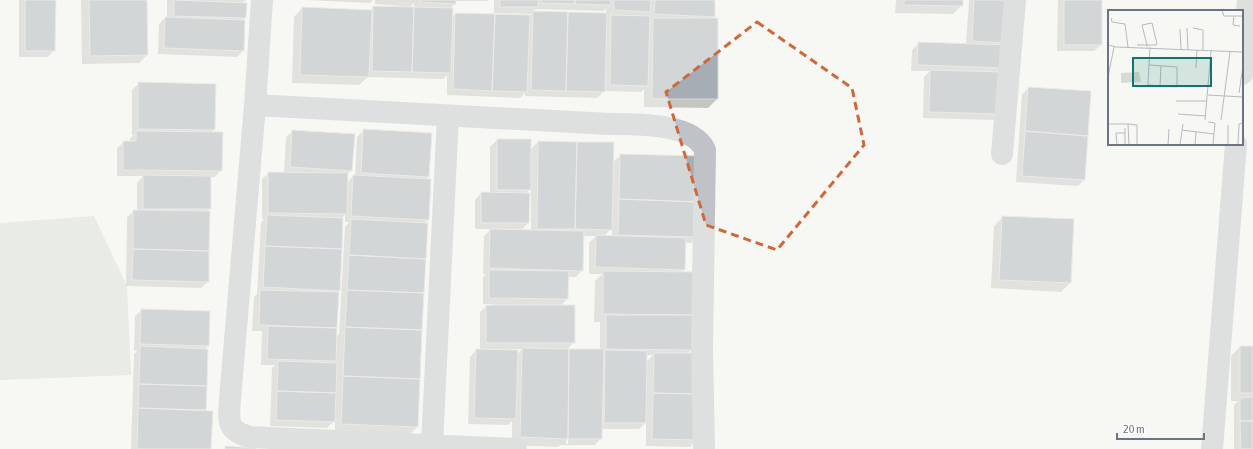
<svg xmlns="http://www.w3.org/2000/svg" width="1253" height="449" font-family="'Asap Condensed',sans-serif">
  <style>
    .green { fill: #d6dbd4 }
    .shadow { fill: #0003; fill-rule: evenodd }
    .building { fill: #a7adb4; stroke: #d8d8d7 }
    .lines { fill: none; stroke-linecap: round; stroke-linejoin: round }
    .minor { stroke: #bfc2c6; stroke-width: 22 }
    .marked { fill: none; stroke: #d1683a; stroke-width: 3; stroke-dasharray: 8 5; stroke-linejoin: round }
    .inset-road { fill: none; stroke: #b6bbbf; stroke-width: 1 }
    .view { fill: #0f766e; fill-opacity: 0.15; stroke: #0f766e; stroke-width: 2 }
    .inset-edge { fill: none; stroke: #697582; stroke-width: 2 }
  </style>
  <rect width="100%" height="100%" fill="#f7f7f4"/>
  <path class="green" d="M94,216L127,286L131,375L0,380V223Z"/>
  <path class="shadow" d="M19,0H55L54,50L48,57H19Z
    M81,0H146L147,55L139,63L82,64Z
    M167,0H246L242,3L246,4L245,18L243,21V51L237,57L158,54L159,24L165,18H167Z
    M305,0H373L370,3Z
    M375,0H488L487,1H455V4L450,9L451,18L455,14L529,16L532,14L494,13V0H714V16L711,19L717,99L708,108L644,107V89L641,92L604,91L597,98L525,96V93L520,98L447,95V75L443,79L368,77L359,85L292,83L294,17L302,8L370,11L373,7L402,8V6L375,4ZM414,3V8H409ZM606,8V14L532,12L535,9L604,11Z
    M896,0H962V5L953,14L895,13Z
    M969,0H1007L994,120L923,118L924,77L930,71H911L912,50L919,43L966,45Z
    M1058,0H1101V45L1094,51H1057Z
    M139,83L214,129L210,133L221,170L215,177H210V209L206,212L208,281L201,288L126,286L127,217L134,211H137V183L143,176H117V148L124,142H130V138L134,135H132V90Z
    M1029,88L1084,180L1078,186L1016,182L1022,94Z
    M364,130L428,177L425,180L428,220L424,224L417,427L410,434L335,430V420L327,428L270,426L272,368L275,365H261L262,331H252L254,297L257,294L261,223L264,219H262V179L269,173H284L286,137L293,131L351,170L347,175V183L353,176H355L357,137ZM345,214V222H349L345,227L339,334L336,337L342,218Z
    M497,140H530V150L538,142L612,163L621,155L697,237L691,243H685L684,269L681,273H699L692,349L687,354L696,440L690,447L646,446V422L639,429H602L601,438L595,445H560L558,447L512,445V421L508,425L468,424L470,357L476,350H480V312L487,306H494V304H483V277L486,275L483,274L484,236L491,229H475V200L481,193L490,194V147ZM531,188V231L521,230L528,223L525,194ZM612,228V237L604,236ZM583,236H596L589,243V274H602L595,281L594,322H600V350H567L574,342L560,306L567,299V277H576L582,270ZM507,349H522L517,355L507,351ZM568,351H570L568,444H566ZM646,355H653L646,362Z
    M1003,217L1070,283L1061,292L991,288L994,226Z
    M142,310L208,346L204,350H207L205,411L210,449H131L134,354L137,351L134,350L135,316Z
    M1240,347H1253V449H1234V405L1238,401H1231V356Z"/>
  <path class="building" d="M25,0H56L55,51H25Z
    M89,0H147L148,55L90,56Z
    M174,0L247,3L246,18L174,16Z
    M420,0H456V4L420,2Z
    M500,0H538V7H500Z
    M541,0H575V4L541,3Z
    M575,0H611V5L575,4Z
    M614,0H651L650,12L614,10Z
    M655,0H715V17L654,14Z
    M904,0H963V6L904,5Z
    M974,0H1008L1006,43L972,41Z
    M1064,0H1102V45H1064Z
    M373,6L414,7L412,72L372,71Z
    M302,7L372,10L369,77L300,75Z
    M414,7L453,8L451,73L412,72Z
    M533,11L568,12L566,91L531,90Z
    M568,12L607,13L605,92L566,91Z
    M455,13L495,14L492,91L453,89Z
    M495,14L530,15L527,92L492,91Z
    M611,15L650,16L648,86L610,85Z
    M165,17L245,20L244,51L164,48Z
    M653,18H718V99H652Z
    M918,42L1005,45L1004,68L917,65Z
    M930,70L1003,72L1002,114L929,112Z
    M138,82L216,84L215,130L138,129Z
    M1028,87L1091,91L1088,136L1025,131Z
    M363,129L432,133L429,177L361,173Z
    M292,130L355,134L352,171L290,167Z
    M136,131L223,132L222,171L123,170V141H136Z
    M1025,131L1088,136L1085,180L1022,176Z
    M497,139H531V190H497Z
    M538,141L577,142L575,229H537Z
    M577,142H614L612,230L575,229Z
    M620,154L701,156L699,202L619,199Z
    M268,172L348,173L347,214L268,213Z
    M143,175L211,176V209H143Z
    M353,175L431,179L429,220L351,216Z
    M481,192L530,193L529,223H481Z
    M619,199L699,202L698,237L618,235Z
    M133,210L210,211L209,251L133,249Z
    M267,215L343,218L342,249L265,246Z
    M1002,216L1074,219L1071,283L999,280Z
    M351,219L428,223L426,259L349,255Z
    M490,229L584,231L583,271L489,268Z
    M596,235L686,238L685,270L595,267Z
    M265,246L342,249L340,291L263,287Z
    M133,249L209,251V282L132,280Z
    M349,255L426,259L424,293L347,290Z
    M489,270L569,271L568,299L489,298Z
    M603,271L700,272L699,315L603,314Z
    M260,290L339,292L337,328L259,325Z
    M347,290L424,293L422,330L345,327Z
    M486,305H575V343H486Z
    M141,309L210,311L209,346L140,344Z
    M606,315H694L693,350L606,349Z
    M268,326L337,328L336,361L267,359Z
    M345,327L422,330L420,379L343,376Z
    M140,346L208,349L207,386L139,384Z
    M1240,346H1253V393H1240Z
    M522,348L569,349L568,439L520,437Z
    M476,349L518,350L516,419L474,418Z
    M569,349H604L602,439H568Z
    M605,350L647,351L646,423H604Z
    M654,353H698V394L653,393Z
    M278,361L337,363L336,393L277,391Z
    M343,376L420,379L418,427L341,424Z
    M139,384L207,386L206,410L138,408Z
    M277,391L336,393L335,422L276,420Z
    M653,393L698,394L697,440L652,439Z
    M1253,397V421H1240V398Z
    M138,408L213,411L211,449H137Z
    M1240,421H1253V449H1241Z
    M225,446L256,448V449H225Z"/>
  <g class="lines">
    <path class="minor" d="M262,0L255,105L230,399C229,420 225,430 250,437L516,449
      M1242,74L1248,0
      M255,105L610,124C635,124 693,123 705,150L702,349L704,449
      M1002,154L1015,0
      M432,445L448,116
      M1212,449L1236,144"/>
  </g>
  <path d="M0 0H1253V449H0ZM757,22L852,88L864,145L777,250L706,225L666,92Z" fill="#f7f7f4" fill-opacity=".55" fill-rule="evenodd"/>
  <path class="marked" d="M757,22L852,88L864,145L777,250L706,225L666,92Z"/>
  <g transform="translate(1108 10)">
    <rect width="135" height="135" fill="#f7f7f4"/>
    <path d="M31,62L33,72L13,73V63Z" fill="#d6dbd4"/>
    <path class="inset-road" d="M114,0L116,6H135M126,6L125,15L132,16M3,8L4,12L17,14L20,37M79,18L80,40M85,18L95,20V41M72,19L73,40M0,35L8,37L135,42M29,35H48L49,34L44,13L34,15L39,35V37M41,55L69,57V77L40,75V73L42,37M88,58L89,40M0,67L6,37M52,76L53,56M131,83L135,56M100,85L135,87M68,91H99M70,104L98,106M97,110L103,41M113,110L122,42M100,112L107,113L105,135M1,114H20L21,135M20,114L29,115V135M17,118V135M74,120L106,124M9,135L8,123H17M60,135L61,119M72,135L75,114M87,135L88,122M120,135V115M130,135L131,114L135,113"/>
    <path class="view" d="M25,48H103V76H25Z"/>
    <rect width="135" height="135" class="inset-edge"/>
  </g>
  <path d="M1117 433v6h87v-6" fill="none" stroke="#697582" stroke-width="2"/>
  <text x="1123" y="433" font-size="12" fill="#697582" stroke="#ffffff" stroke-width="3" paint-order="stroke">20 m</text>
</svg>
